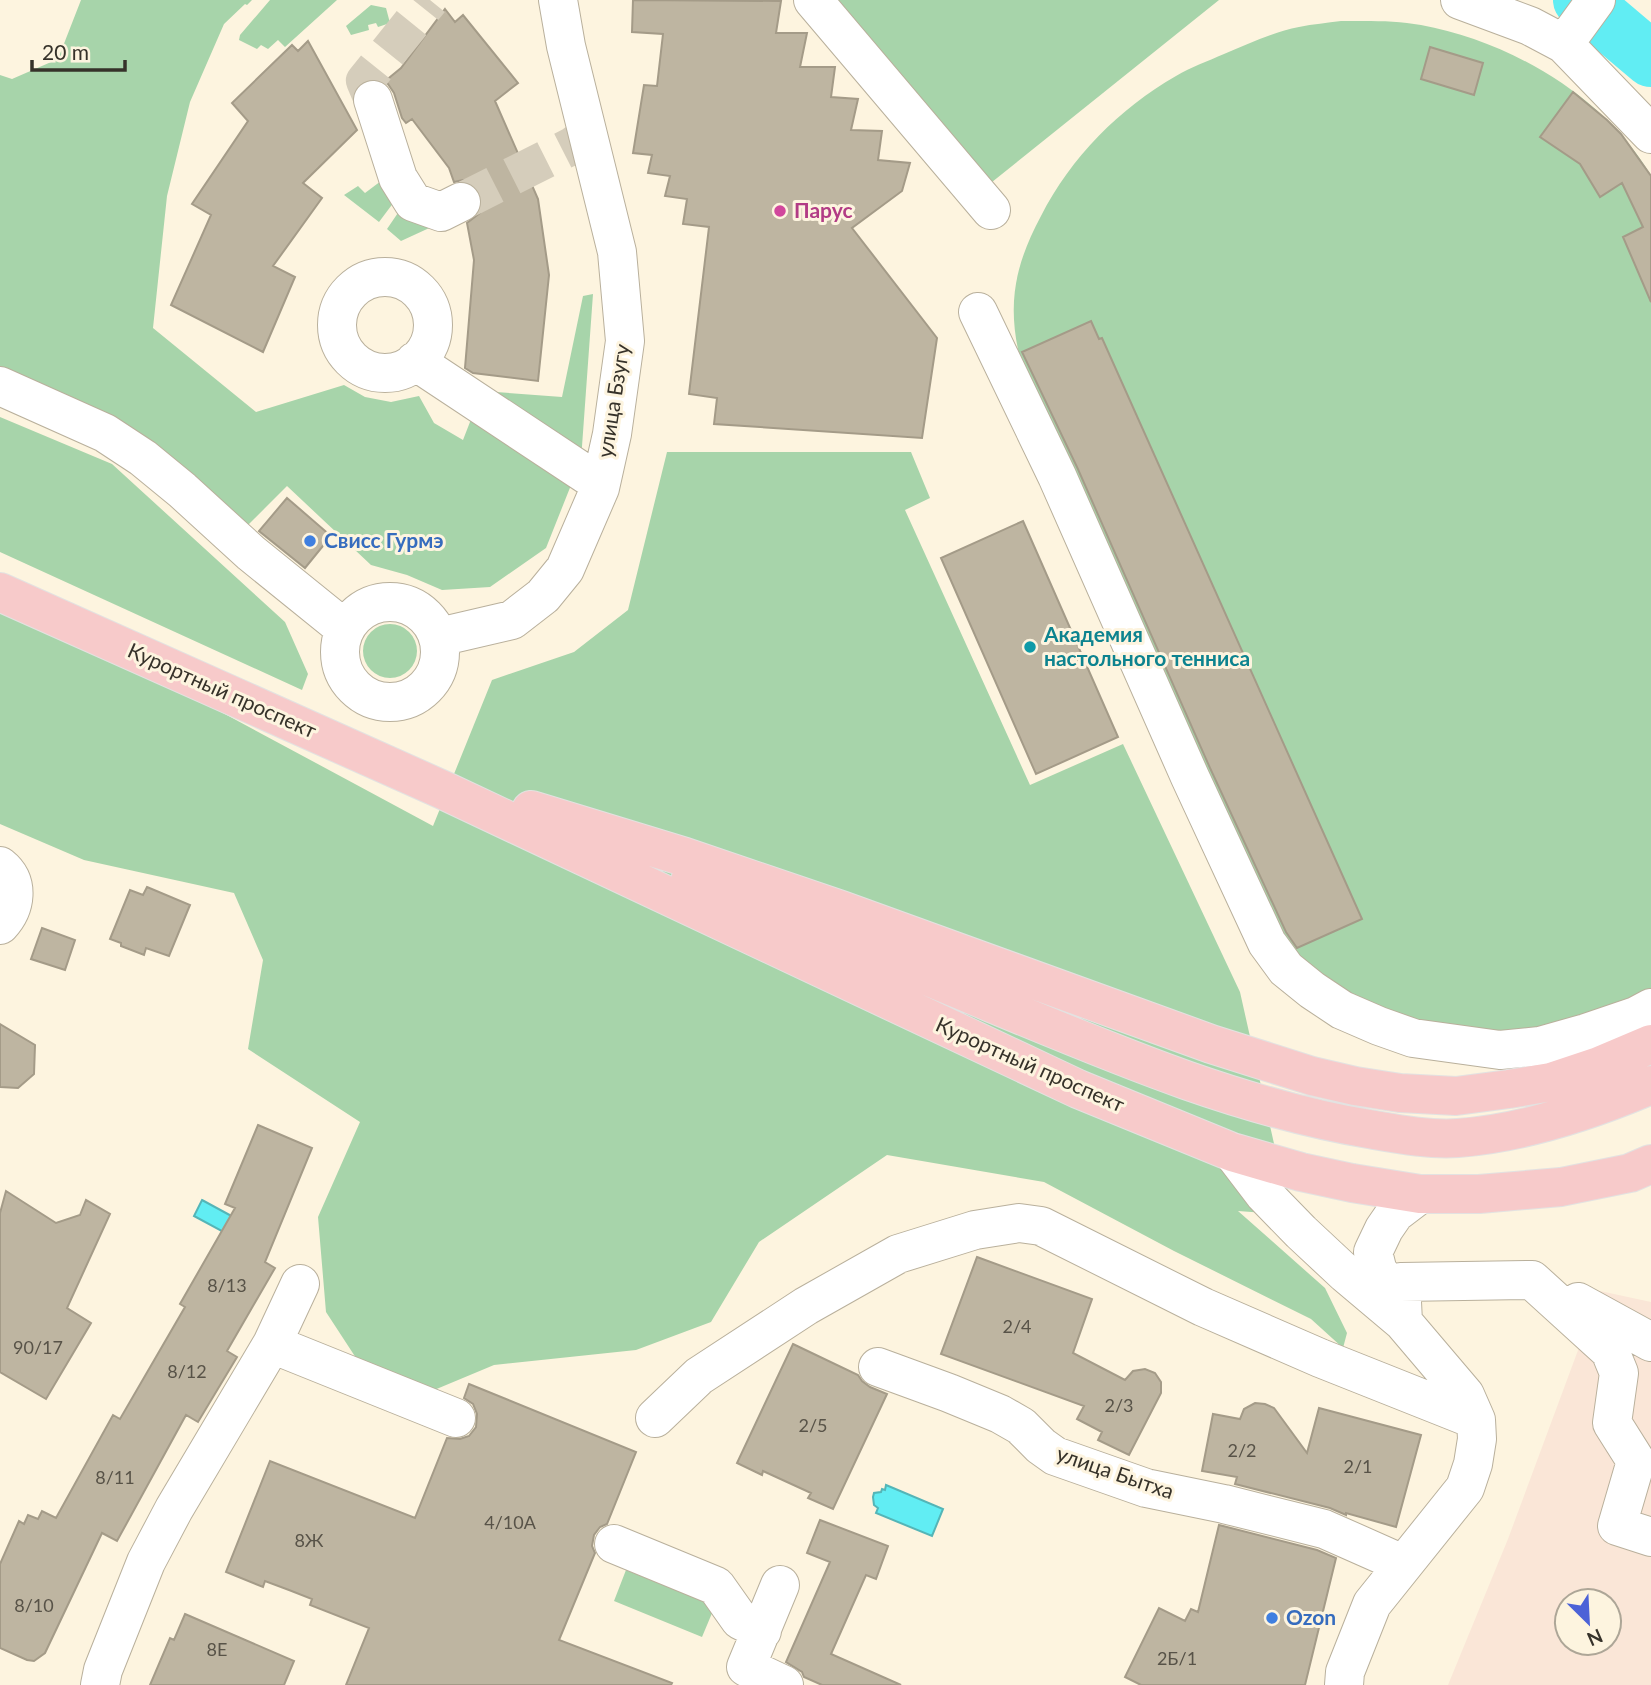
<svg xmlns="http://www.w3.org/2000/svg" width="1651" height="1685" font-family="Lato,sans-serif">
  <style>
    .education { fill: #fae6d7; fill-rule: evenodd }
    .green { fill: #a7d4aa }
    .water { fill: #61edf3; stroke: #54b5b7; stroke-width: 2 }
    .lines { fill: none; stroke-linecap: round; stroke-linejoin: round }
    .river { stroke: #61edf3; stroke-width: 56 }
    .building { fill: #beb5a1; stroke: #a49b88; stroke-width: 2 }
    .minor-tunnel { stroke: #d5cdbb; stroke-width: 38; stroke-dasharray: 38 19; stroke-linecap: butt }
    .minor-casing { stroke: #b9b09c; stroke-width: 40 }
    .major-casing { stroke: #e3e2e1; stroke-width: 40 }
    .minor { stroke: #fff; stroke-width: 38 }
    .major { stroke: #f7caca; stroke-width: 38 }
    .hotel-dot { fill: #d1479c; stroke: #fdf4df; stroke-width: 2.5 }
    .shop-dot { fill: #3f7fe0; stroke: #fdf4df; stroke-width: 2.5 }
    .culture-dot { fill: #0f9aa8; stroke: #fdf4df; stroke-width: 2.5 }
    .labels { text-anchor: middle; stroke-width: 6; stroke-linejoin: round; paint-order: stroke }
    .number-label { font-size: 18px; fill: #585348 }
    .hotel-label { font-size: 21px; font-weight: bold; fill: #b23c85; stroke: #fdf4df; text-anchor: start }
    .street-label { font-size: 21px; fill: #36322a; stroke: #fdf4df }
    .shop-label { font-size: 21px; font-weight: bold; fill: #366cbe; stroke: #fdf4df; text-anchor: start }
    .culture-label { font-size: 21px; font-weight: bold; fill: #0d838f; stroke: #fdf4df; text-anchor: start }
  </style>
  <rect width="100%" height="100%" fill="#fdf4df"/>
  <path class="education" d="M1600,1291L1651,1302V1685H1448L1508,1539ZM1567,1601H1609V1643H1567Z"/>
  <path class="green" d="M81,0H252L247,5L245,4L224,24L190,102L167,196L153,328L256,412L344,385L365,397L391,402L419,396L434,423L463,440L482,391L562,397L583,296L593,294L581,460L546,548L490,587L442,590L407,575L371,565L287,486L239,534L0,387V75L12,79L58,59Z
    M270,0H337L285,47L278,40L268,49L261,45L257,49L239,40L240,35Z
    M823,0H1219L977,194Z
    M371,5L386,8L390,23L378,27L376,23L368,25L369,30L351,35L346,26Z
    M1341,21C1367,21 1395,20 1421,25C1509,41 1605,96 1651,176V996L1520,1034L1384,1017L1287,952L1019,354C1007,301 1016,263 1041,216C1071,157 1119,109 1176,76C1191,67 1208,61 1224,54C1248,44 1273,32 1299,27C1313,24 1327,23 1341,21Z
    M385,178L397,198L379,222L344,195L358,186L365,193Z
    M404,204L451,218L401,241L387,229Z
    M0,417L112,464L285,622L308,674L302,690L0,552Z
    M667,452H911L930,498L905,510L1030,785L1123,744L1240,992L1290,1215L1238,1211L1325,1288L1347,1333L1343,1348L1311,1319L1174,1251L1044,1182L887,1155L759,1242L711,1322L636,1350L494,1365L415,1398L358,1361L326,1312L318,1217L360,1122L248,1049L263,960L234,893L84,860L0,824V608L158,678L433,826L492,680L574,652L628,610Z
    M363 651a27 27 0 1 1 54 0a27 27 0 1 1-54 0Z
    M626,1570L715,1606L702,1637L614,1601Z"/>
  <path class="water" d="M202,1200L237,1219L229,1235L194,1216Z
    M886,1485L943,1509L932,1536L876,1513L878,1508L874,1505L873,1497L874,1493L881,1492L882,1489L885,1490Z"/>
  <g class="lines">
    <path class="river" d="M1581,0L1651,59"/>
  </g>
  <path class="building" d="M633,0L781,1L776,33H807L800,67H835L831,97L858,99L851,130L882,131L878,160L910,163L902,191L852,228L937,338L922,438L714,424L717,398L689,394L709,227L683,224L687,199L665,196L670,176L648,173L652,155L633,153L644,85L657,86L663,34L632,32Z
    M445,9L455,22L463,15L518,83L495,101L538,199L549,275L538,381L473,373L465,368L474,260L467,223L480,213L483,203L481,193L472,183L463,180L454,182L449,168L412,119L406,123L402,118L394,93L388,84L384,82L401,68Z
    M308,41L357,130L303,183L322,198L273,266L295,277L263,352L171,305L211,215L192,204L248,121L232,103L292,45L298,51Z
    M1430,47L1483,63L1474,95L1421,79Z
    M1573,92L1607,120L1621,134L1651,176V302L1623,237L1643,227L1622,183L1600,197L1580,164L1540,137Z
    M1091,321L1099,339L1102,338L1362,919L1297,948L1286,932L1210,768L1077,467L1022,352Z
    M287,498L331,536L305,568L259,531Z
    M1023,521L1118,737L1036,774L941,558Z
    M147,887L190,905L169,956L146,948L144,955L121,946V943L110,939L130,890L143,895Z
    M42,928L75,940L65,970L31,959Z
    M0,1024L35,1045L34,1074L18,1088L0,1087Z
    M258,1125L312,1148L265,1262L275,1268L227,1351L237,1357L198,1422L186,1415L117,1541L102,1533L45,1653L34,1661L27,1660L0,1648V1564L19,1521L24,1524L28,1515L38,1519L42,1511L56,1518L113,1415L120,1419L185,1307L180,1304L235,1208L225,1204Z
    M6,1191L56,1223L80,1215L86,1200L110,1214L67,1308L91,1323L46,1399L0,1372V1213Z
    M977,1257L1092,1299L1073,1353L1125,1380L1133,1371L1145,1369L1155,1373L1161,1382V1393L1129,1455L1098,1440L1102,1432L1077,1419L1084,1406L941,1354Z
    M793,1344L858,1375L862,1381L870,1387L887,1394L833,1509L808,1498L811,1493L763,1471L762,1475L737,1463Z
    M469,1384L636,1452L607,1524L600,1527L594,1535L592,1546L595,1553L559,1640L672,1683L671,1685H346L369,1628L310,1605L312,1599L289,1590L265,1581L263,1587L226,1572L270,1461L415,1518L447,1438L460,1439L469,1436L476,1427L477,1414L473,1404L464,1398Z
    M1255,1403L1265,1404L1274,1408L1307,1453L1319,1408L1421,1435L1396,1527L1346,1513V1515L1330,1508L1235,1484L1237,1477L1202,1471L1213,1414L1240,1419L1244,1409Z
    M820,1520L888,1546L876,1579L866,1575L831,1654L901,1685H822L804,1677L802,1672L786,1662L830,1562L807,1553Z
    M1219,1525L1317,1550L1336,1558L1305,1685H1141L1125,1677L1159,1608L1185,1621L1191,1609L1198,1612Z
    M185,1614L294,1661L284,1685H150L170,1638L174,1640Z"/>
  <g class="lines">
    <path class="minor-tunnel" d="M373,100L365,81L430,0
      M461,202L572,146L587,135"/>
    <g class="minor-casing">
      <path id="minor" d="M813,0L991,210
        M1460,0L1530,26L1564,44L1651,134
        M1564,44L1596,0
        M373,100L398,178L413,202L441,212L461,202
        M337 325a48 48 0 1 1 96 0a48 48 0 1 1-96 0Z
        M978,312L1057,476L1190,777L1267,943L1286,969L1312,990L1342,1010L1379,1026L1413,1038L1500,1050L1540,1046L1586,1033L1636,1016L1651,1008
        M415,361L590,477L600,488
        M0,386L105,433L143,458L182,490L251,553L345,629
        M340 652a50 50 0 1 1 100 0a50 50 0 1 1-100 0Z
        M439,637L512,620L543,596L565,569L600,488L612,434L625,341L617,252L566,46L558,0
        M0,866C20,882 16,908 0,925
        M1232,1152L1264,1194L1301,1232L1346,1274L1403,1322L1465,1395L1476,1420L1477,1439L1473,1464L1465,1488L1372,1604L1345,1672L1344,1685
        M1578,1302L1651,1342
        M1398,1311L1377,1268L1373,1252L1384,1229L1395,1213L1420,1194
        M1403,1322L1401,1282L1532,1280L1610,1351L1619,1373L1612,1423L1636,1461L1617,1526L1651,1537
        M272,1344L456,1418
        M878,1367L949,1393L1000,1414L1021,1426L1041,1446L1055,1456L1146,1488L1224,1504L1324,1529L1403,1564
        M655,1418L699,1376L806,1306L898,1254L975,1230L1019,1223L1041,1226L1203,1307L1320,1358L1476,1420
        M614,1544L716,1586L740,1620L762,1631
        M780,1585L746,1667L784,1685
        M100,1685L103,1670L146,1562L174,1509L272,1344L300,1284"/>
    </g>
    <g class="major-casing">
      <path id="major" d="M0,592L443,790L1078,1089L1232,1152L1301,1172L1352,1183L1420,1194H1479L1561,1187L1630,1173L1651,1164
        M531,810L685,857L841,910L1211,1044L1312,1076L1355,1086L1400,1093L1456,1096L1509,1089L1551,1082L1599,1066L1651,1044
        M690,881C790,920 890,960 989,1002C1112,1053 1237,1107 1369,1129C1398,1134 1429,1140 1458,1138C1524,1133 1590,1111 1651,1085"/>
    </g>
    <use href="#minor" class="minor"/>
    <use href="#major" class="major"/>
  </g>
  <circle class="hotel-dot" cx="780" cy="211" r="7"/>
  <g class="shop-dot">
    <circle cx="310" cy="541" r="7"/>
    <circle cx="1272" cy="1618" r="7"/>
  </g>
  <circle class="culture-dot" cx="1030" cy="647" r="7"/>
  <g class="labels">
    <g class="number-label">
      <text x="227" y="1292">8/13</text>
      <text x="1017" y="1333">2/4</text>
      <text x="38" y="1354">90/17</text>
      <text x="187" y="1378">8/12</text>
      <text x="1119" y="1412">2/3</text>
      <text x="813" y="1432">2/5</text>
      <text x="1242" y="1457">2/2</text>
      <text x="1358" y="1473">2/1</text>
      <text x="115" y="1484">8/11</text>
      <text x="510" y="1529">4/10А</text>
      <text x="309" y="1547">8Ж</text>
      <text x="34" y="1612">8/10</text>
      <text x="217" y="1656">8Е</text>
      <text x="1177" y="1665">2Б/1</text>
    </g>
    <g class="hotel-label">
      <text x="794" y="218">Парус</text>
    </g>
    <g class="street-label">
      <text transform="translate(614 401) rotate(-81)" y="7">улица Бзугу</text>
      <text transform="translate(222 691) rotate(24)" y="7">Курортный проспект</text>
      <text transform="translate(1030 1065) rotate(24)" y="7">Курортный проспект</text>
      <text transform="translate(1115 1473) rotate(19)" y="7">улица Бытха</text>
    </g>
    <g class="shop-label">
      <text x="324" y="548">Свисс Гурмэ</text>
      <text x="1286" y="1625">Ozon</text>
    </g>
    <g class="culture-label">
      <text x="1044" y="642">Академия<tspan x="1044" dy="24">настольного тенниса</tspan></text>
    </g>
  </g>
  <g transform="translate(1588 1622) rotate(156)"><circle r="33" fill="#fdf4df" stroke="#ada697" stroke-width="2"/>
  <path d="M0-5L12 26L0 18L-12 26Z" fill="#4c62d7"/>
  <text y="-10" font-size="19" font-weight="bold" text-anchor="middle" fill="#36322a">N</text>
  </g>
  <path d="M32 60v10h93v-10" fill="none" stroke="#36322a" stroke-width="3.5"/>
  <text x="42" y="60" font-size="21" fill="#36322a" stroke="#fdf4df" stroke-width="5" paint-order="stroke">20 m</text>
</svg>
